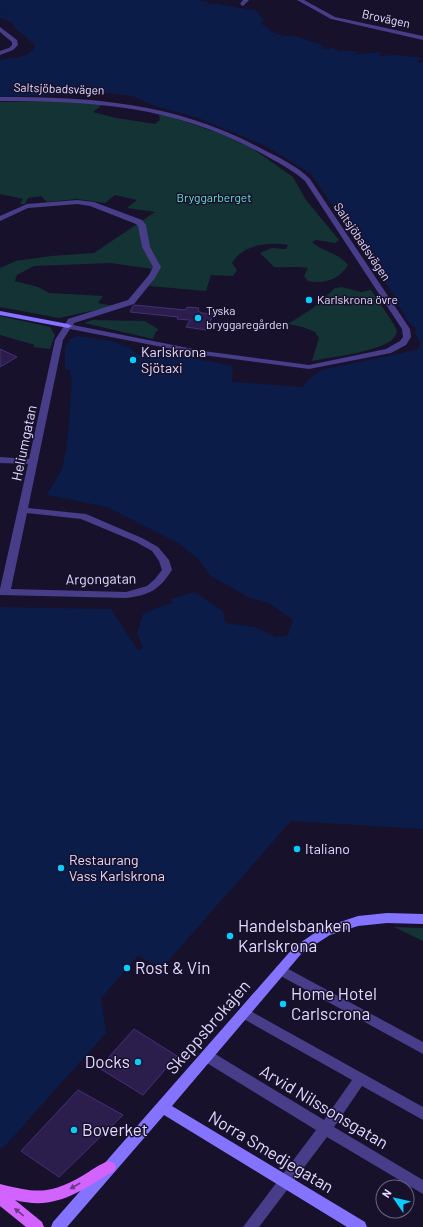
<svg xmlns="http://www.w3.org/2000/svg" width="423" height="1227" font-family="Barlow,sans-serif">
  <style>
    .green { fill: #143335 }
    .water { fill: #0b1c49 }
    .building { fill: #2b1d4c; stroke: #453077 }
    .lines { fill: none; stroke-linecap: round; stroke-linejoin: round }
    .street { fill: #473d89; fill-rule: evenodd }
    .secondary { fill: #8473fe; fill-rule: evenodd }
    .primary { fill: #d363fe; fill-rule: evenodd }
    .oneway { fill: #6c368a }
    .poi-dot { fill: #09cdfd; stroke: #18112b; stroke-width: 1.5 }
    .labels { text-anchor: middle; stroke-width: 3; stroke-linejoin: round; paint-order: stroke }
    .far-street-label { font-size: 12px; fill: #e3dbff; stroke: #18112b }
    .far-park-label { font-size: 12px; fill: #66e0cd; stroke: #18112b }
    .far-poi-label { font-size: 12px; fill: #e3dbff; stroke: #18112b; text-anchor: start }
    .poi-label { font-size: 14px; fill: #e3dbff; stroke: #18112b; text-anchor: start }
    .street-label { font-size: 14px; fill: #e3dbff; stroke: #18112b }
    .near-poi-label { font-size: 17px; fill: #e3dbff; stroke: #18112b; text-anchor: start }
    .near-street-label { font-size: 17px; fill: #e3dbff; stroke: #18112b }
  </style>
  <rect width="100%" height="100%" fill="#18112b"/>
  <path class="green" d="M47,101L85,102L102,105L93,112L116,118L155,124L160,120L159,115H166L224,135L253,149L293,177L306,200L339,240L335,243L316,240L312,242C323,252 339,253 348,265C339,280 324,284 308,281L304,276L308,268C296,266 285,268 274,267L260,253L272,248L286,249L288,245C269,242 243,244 232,263L237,270L233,276L211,275L206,291L149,286L159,270L111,263L34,266L17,275L15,281L38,287L49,293L103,296L98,303L114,306L59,318L0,307V268L16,261L51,256L94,253L155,212L127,208L137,200L115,195L105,203L77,199L47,202L41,196L28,198L25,204H20L23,199L0,194V102Z
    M342,287L361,292L371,290L393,323L397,331C396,334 395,337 393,339C379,352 331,357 312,361L319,338L315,332L303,327L288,324L313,308L335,288Z
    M0,316L50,327L55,335L50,349L33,347L35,345L0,335Z
    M92,320L145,321L158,329V331H156L153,339L84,323Z
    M394,927L423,928V941Z"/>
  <path class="water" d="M0,0H197L211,3L203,6L204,7L213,3L252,10L255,9L264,21L260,23L272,31L270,32L279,33L271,36L280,34L284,36L277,38L279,39C288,29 310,43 323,44L320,45L324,47L323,49L333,48L339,52L343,50L359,52L353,55C362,53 371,54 379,52L381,53L379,56L395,55L423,58L417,63H420L423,61V829L291,821L162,968L138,956L101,998L106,1033L4,1147L0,1148V607L111,609L138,650L143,648L137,633L143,614L156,608L172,603L171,599L194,592L223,611L225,623L255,627L276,637L288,635L293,620L269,603L248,597L211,576L198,559L178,543L107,507L47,495L62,469L67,444L72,383L70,370L65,369V347L71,339L77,336L112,341L130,348L137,354L142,356L158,351L233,366L232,382L303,387L308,380L321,370L416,350L420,347V343L415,333L416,329L406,319L402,310L398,305L399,303L311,174L266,146L198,118L155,106L132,96L109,93L0,97V60C12,57 31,59 35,45L14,27L11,22L0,18V12L2,11L0,10Z"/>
  <path class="building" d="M135,305L185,310L187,307L199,308L198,311L202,313L214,314L206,330L186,327L190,320L177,319L178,317L130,312L133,306Z
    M0,349L17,357L0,367Z
    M134,1029L177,1056L143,1095L99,1068Z
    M78,1090L123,1115L59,1177L21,1151Z"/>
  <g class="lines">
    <path class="street" d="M243,0H249L243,6L240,4Z
      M297,0H304L335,17L423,36V40L331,19Z
      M0,27L17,40L18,45L13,50L0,55V51L9,48L12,45V42L0,32Z
      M0,97C96,97 178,103 264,150C280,158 297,166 310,179L410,329L411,337L406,345L391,353L309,369L203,355L70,329L63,340L28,508L86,514L142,538L158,547L169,560L172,570C159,590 150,595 126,598L0,595V589L28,464L0,463V457L29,459L55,340L67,321L68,319L128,300L149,275L153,267L142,247L138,226L136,224L90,206L77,204L28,208L0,221V216L27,204L77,200L94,202L142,220L146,225L150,247L161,267L155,278L134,304L74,323L73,325L203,351L309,365L386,349L400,341L403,337L402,329L305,181C292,169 275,161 259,152C174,106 95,101 0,101ZM27,513L81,519L136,542L152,551L159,561L162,570L155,579L147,586L126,592L11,589Z
      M281,965L423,1042V1054L277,974L275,970L277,966Z
      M245,1008L423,1107V1120L362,1086L334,1127L423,1180V1194L327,1137L259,1227H243L316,1130L202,1060L200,1056L202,1052L207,1050L212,1052L324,1120L352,1080L240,1017L239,1013L240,1009Z"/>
    <path class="secondary" d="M0,311L68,324L72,326L68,328L0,315Z
      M387,913L423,914V924L387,923L358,926L330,935L302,953L172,1106L365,1222L367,1227H347L164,1115L67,1227H51L53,1222L294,947L322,928L358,916Z"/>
    <path class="primary" d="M109,1161L114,1163L116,1167L114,1171C80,1191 56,1211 15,1200L42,1222L44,1227H26L0,1206V1184C36,1193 49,1195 82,1176C91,1171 99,1164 109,1161Z"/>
  </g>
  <defs><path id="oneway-solid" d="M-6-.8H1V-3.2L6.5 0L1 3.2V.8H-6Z"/></defs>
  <g class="oneway">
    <use href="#oneway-solid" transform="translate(75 1186) rotate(150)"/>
    <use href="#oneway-solid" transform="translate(19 1212) rotate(-141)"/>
  </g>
  <g class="poi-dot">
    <circle cx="309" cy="300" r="4"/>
    <circle cx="198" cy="318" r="4"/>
    <circle cx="133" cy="360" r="4"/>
    <circle cx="297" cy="849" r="4"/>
    <circle cx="61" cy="868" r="4"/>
    <circle cx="230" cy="936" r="4"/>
    <circle cx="127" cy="968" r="4"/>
    <circle cx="283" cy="1004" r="4"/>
    <circle cx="138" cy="1062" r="4"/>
    <circle cx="74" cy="1130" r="4"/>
  </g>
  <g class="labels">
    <g class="far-street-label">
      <text transform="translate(386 19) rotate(12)" y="4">Brovägen</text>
      <text transform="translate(59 89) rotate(2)" y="4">Saltsjöbadsvägen</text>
      <text transform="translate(362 242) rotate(56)" y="4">Saltsjöbadsvägen</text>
    </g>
    <g class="far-park-label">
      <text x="214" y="202">Bryggarberget</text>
    </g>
    <g class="far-poi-label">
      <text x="317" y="304">Karlskrona övre</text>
      <text x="206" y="315">Tyska<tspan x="206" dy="14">bryggaregården</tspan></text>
    </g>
    <g class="poi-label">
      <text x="141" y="357">Karlskrona<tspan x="141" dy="16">Sjötaxi</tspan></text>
      <text x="305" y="854">Italiano</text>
      <text x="69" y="865">Restaurang<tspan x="69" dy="16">Vass Karlskrona</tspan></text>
    </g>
    <g class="street-label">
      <text transform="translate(24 443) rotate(-78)" y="5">Heliumgatan</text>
      <text transform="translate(101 579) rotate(-1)" y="5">Argongatan</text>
    </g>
    <g class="near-poi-label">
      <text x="238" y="932">Handelsbanken<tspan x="238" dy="20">Karlskrona</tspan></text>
      <text x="135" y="974">Rost &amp; Vin</text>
      <text x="291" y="1000">Home Hotel<tspan x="291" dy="20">Carlscrona</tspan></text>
      <text x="130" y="1068" text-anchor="end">Docks</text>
      <text x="82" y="1136">Boverket</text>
    </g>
    <g class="near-street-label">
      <text transform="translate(208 1027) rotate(-49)" y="6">Skeppsbrokajen</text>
      <text transform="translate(324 1107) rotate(31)" y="6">Arvid Nilssonsgatan</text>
      <text transform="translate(271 1152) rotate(31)" y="6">Norra Smedjegatan</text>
    </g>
  </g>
  <g transform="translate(395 1199) rotate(304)"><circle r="19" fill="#18112b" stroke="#696280"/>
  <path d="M0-3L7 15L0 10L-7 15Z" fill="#09cdfd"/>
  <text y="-6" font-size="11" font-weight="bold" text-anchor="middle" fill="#e3dbff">N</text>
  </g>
</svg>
